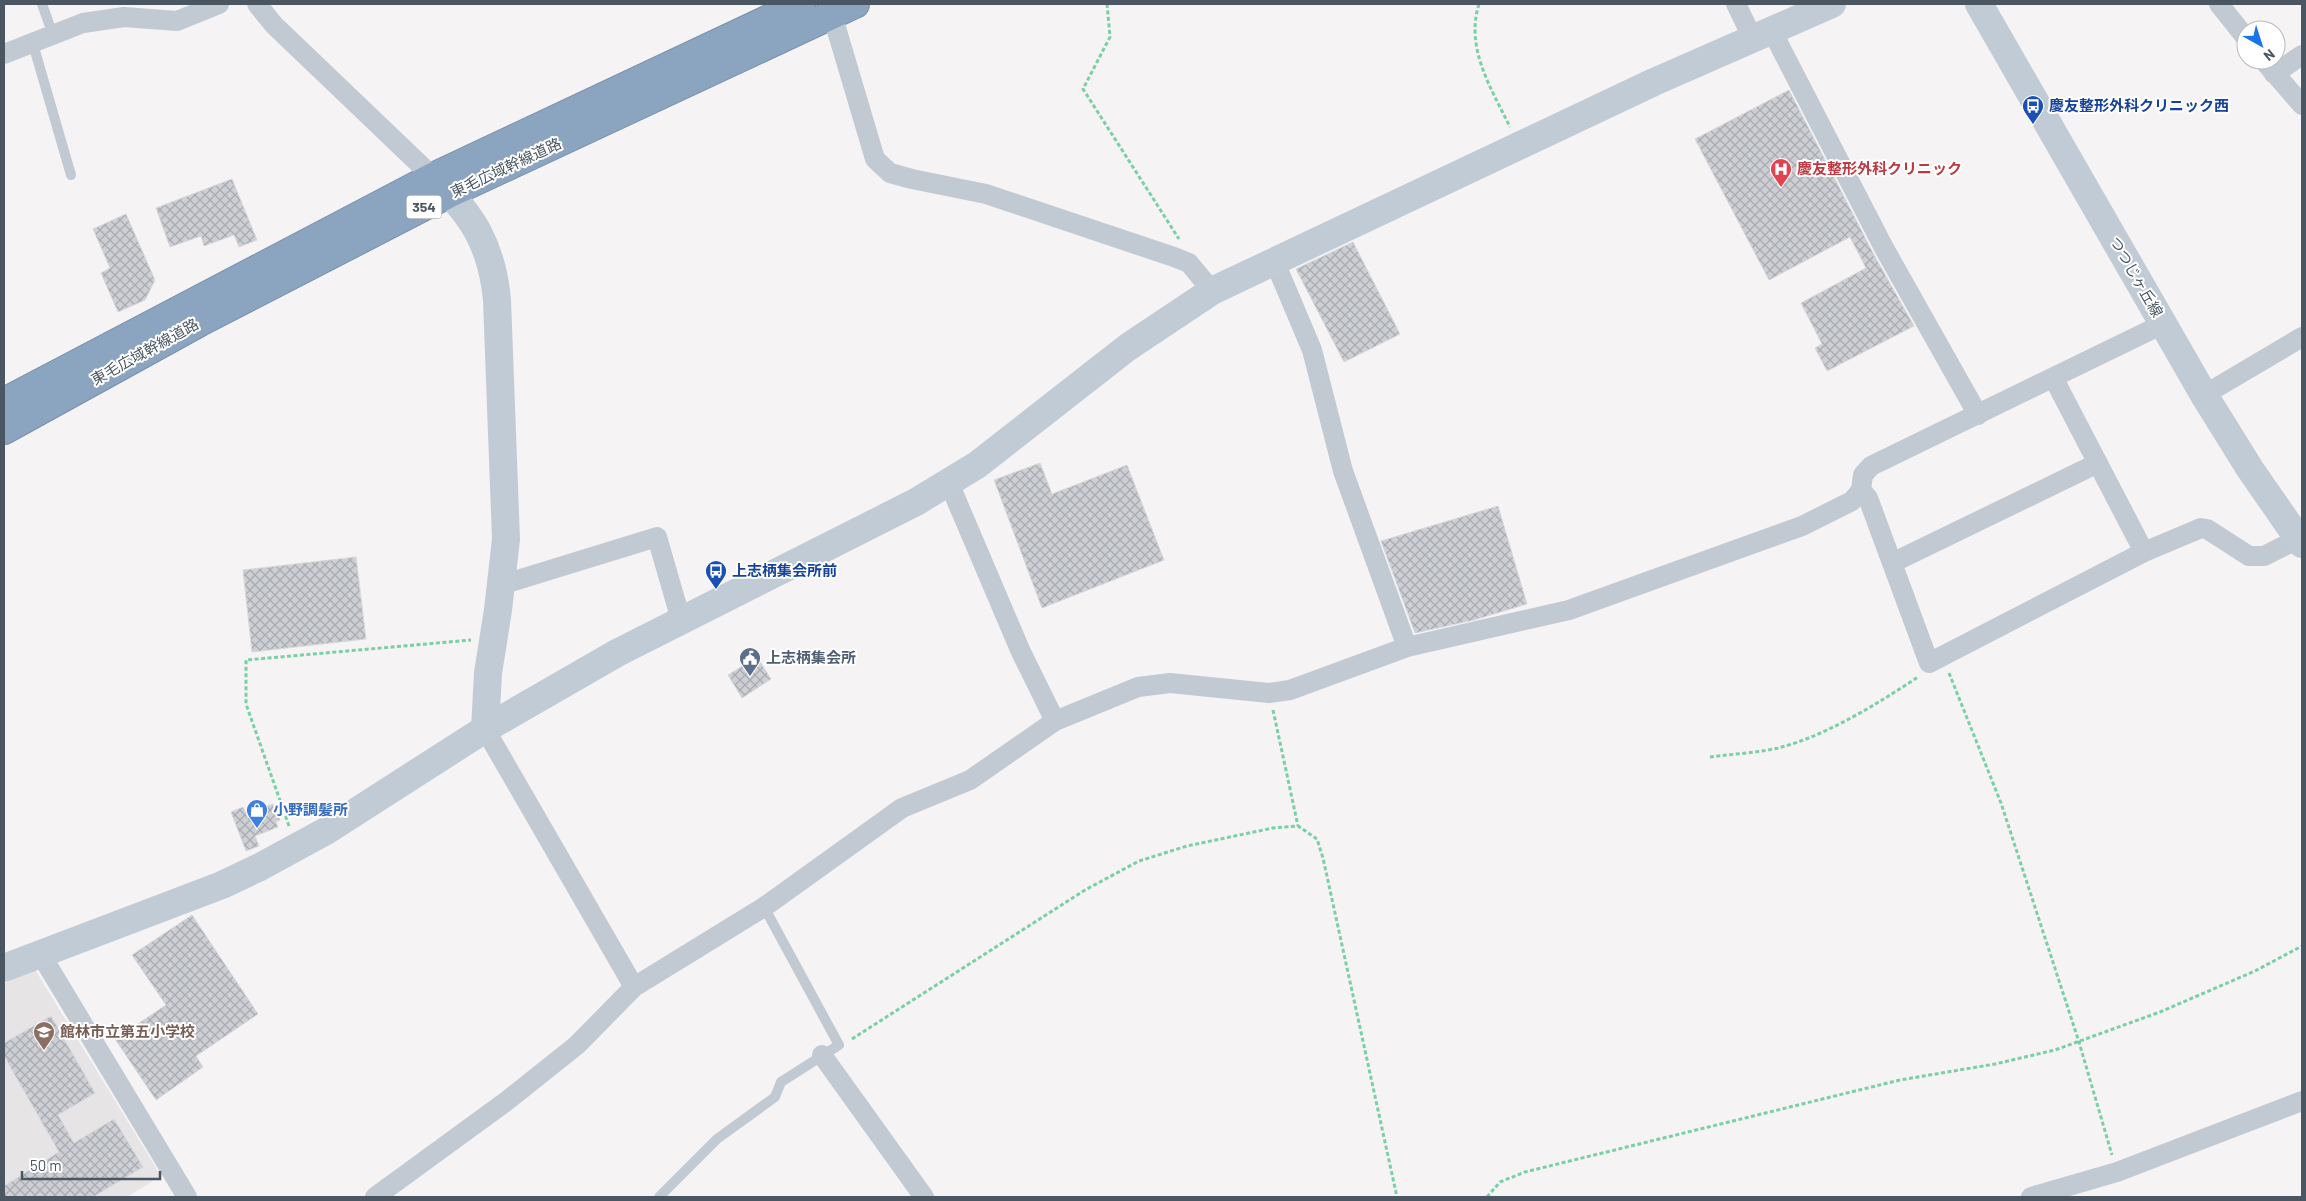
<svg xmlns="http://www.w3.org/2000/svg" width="2306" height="1201" font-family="Barlow,'Noto Sans JP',sans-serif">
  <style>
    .education { fill: #e6e4e5 }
    .building { fill: url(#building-cross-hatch); stroke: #d7d9de }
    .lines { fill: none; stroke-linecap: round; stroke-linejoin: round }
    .highway-casing { stroke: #7690ad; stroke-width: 30 }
    .path { stroke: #7ad0a6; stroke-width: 3; stroke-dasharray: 4 2.5; stroke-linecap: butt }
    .lane { stroke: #c1cad2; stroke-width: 10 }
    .street { stroke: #c1cad2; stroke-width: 20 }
    .secondary { stroke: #c1cbd6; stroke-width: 28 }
    .highway { stroke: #8ba5c1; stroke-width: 28 }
    .labels { text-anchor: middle; stroke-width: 4; stroke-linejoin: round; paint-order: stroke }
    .shield { fill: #fff; stroke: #808990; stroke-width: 1 }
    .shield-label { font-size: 14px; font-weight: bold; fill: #4a5661 }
    .transit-label { font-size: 15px; font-weight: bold; fill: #164399; stroke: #fff; text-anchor: start }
    .street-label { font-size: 15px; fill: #4a5661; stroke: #fff }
    .health-label { font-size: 15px; font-weight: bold; fill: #be3a42; stroke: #fff; text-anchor: start }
    .service-label { font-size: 15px; font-weight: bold; fill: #4e5e75; stroke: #fff; text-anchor: start }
    .shop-label { font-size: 15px; font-weight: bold; fill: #366cbe; stroke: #fff; text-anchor: start }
    .education-label { font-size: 15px; font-weight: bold; fill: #785e54; stroke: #fff; text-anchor: start }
  </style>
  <defs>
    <pattern id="building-cross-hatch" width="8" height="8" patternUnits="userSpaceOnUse" patternTransform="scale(1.25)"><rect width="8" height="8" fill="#cdcfd5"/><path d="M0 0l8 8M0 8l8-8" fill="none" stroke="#a8abb0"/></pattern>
  </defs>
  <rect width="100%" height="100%" fill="#f5f3f3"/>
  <path class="education" d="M34,968L161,1176L127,1197H4V984Z"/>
  <path class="building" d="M1789,90L1873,253L1914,326L1827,371L1815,348L1822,344L1801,303L1866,268L1850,237L1769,280L1695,139Z
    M232,179L257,240L239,247L234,235L204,246L201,236L170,247L156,208Z
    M126,214L155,280L145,300L118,312L101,273L110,268L93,229Z
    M1353,242L1400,334L1344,362L1296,269Z
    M1040,463L1052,494L1127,465L1164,560L1042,608L994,480Z
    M1498,506L1527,604L1474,620L1415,633L1381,541Z
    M356,557L366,639L252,652L243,570Z
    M757,657L771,679L742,698L728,675Z
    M273,804L280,820L276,822L278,827L255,836L259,846L246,851L231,812L243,807L248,818L246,814Z
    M192,915L258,1014L196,1056L203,1067L156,1100L115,1039L166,1005L132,955Z
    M51,1016L95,1093L58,1115L74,1143L114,1119L143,1167L93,1197H4V1186L59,1152L4,1056V1043Z"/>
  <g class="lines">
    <g class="highway-casing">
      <path id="highway" d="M4,402L433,177L801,4
        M4,430L200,322L450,193L855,4"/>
    </g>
    <path class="path" d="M1107,4L1110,37L1083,89L1179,239
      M1479,4C1465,48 1491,88 1510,127
      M1949,673L2001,803L2079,1042L2112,1155
      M1273,710L1298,826
      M1710,757C1732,754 1756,753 1778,748C1826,736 1877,704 1918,677
      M289,826L246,704V660L471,640
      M852,1039L1085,890L1139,861L1187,846L1273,828L1298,826L1317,839L1323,858L1397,1197
      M1487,1197L1500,1182L1525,1172L1900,1080L1995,1064L2055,1050L2160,1012L2255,971L2302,946"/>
    <path class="lane" d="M42,4L53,35
      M33,44L71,175
      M659,1197L717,1139L775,1097L781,1082L839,1045L764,907"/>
    <path class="street" d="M257,4L274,25L433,177
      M829,4L875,159L890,173L912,179L986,194L1174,257L1189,263L1212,291
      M1736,4L1753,39
      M2219,4L2246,38
      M1772,31L1884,248L1978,415
      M4,54L83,23L124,17L177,21L219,4
      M2263,60L2302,105
      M2274,74L2302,55
      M1274,260L1312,350L1343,471L1407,647
      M2054,379L2144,552
      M2204,395L2302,337
      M949,483L1021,652L1055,721
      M1861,490L1868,498L1929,663L2144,552L2201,528L2207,529L2249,556H2264L2298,539
      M1892,563L2098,463
      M501,585L657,537L681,620
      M485,729L634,987
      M40,953L187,1197
      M822,1055L924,1197
      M375,1197L508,1100L577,1045L634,987L764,907L902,808L970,780L1055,721L1138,687L1170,683L1269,693L1290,690L1407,647L1569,610L1802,526L1852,501L1861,490L1863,475L1871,466L2163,324
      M2031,1197L2117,1172L2302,1101"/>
    <path class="secondary" d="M1979,4L2204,395L2250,469L2302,544
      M434,178C473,215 492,246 497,300L506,539L498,610L488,673L485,729
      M4,968L222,885L260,867L326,831L485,729L617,653L916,502L977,465L1128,347L1212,291L1654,82L1832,4"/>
    <use href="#highway" class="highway"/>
  </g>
  <defs>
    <g id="bus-pin" transform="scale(1.125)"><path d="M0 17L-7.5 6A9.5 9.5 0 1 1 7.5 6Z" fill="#1a4fb4" stroke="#fff"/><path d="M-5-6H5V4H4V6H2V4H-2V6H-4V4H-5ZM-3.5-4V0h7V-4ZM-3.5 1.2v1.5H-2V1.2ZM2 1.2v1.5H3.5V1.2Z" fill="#fff"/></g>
    <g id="hospital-pin" transform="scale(1.125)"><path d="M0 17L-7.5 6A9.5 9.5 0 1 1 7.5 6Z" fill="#e0444e" stroke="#fff"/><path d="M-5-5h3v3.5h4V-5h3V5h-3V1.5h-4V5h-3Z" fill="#fff"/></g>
    <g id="civic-pin" transform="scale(1.125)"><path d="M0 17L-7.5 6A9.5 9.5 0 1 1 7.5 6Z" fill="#5c6f8a" stroke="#fff"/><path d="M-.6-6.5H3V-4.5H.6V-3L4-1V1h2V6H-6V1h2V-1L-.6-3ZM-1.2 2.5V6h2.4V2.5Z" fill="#fff"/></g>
    <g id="shop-pin" transform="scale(1.125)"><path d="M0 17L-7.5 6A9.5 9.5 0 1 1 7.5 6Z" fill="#3f7fe0" stroke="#fff"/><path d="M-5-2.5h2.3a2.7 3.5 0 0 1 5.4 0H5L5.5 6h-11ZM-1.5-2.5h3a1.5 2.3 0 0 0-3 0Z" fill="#fff"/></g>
    <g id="school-pin" transform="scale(1.125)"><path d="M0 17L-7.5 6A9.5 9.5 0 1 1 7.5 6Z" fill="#8d6e63" stroke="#fff"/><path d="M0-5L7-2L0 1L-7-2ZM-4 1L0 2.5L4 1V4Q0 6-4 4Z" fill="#fff"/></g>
  </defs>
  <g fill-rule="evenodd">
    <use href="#bus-pin" x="2033" y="106"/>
    <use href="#hospital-pin" x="1781" y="169"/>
    <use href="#bus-pin" x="716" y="571"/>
    <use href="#civic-pin" x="750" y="658"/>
    <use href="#shop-pin" x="257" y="810"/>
    <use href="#school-pin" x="44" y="1032"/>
  </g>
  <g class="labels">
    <rect class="shield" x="406.5" y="195.5" width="35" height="23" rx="4"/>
    <g class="shield-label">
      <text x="424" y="212">354</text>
    </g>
    <g class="transit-label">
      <text x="2049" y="111">慶友整形外科クリニック西</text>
      <text x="732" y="576">上志柄集会所前</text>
    </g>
    <g class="street-label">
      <text transform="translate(506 168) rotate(-25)" y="5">東毛広域幹線道路</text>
      <text transform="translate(2136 277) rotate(60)" y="5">つつじヶ丘線</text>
      <text transform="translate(145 352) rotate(-29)" y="5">東毛広域幹線道路</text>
    </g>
    <g class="health-label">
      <text x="1797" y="174">慶友整形外科クリニック</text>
    </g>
    <g class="service-label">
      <text x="766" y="663">上志柄集会所</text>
    </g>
    <g class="shop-label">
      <text x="273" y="815">小野調髪所</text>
    </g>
    <g class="education-label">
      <text x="60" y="1037">館林市立第五小学校</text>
    </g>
  </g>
  <rect width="2306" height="1201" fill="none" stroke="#4a5661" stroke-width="10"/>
  <g transform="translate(2261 45) rotate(141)"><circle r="24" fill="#ffffff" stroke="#b7bbc0"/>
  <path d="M0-4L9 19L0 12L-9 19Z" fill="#1a73e8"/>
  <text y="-8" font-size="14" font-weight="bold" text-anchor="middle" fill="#4a5661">N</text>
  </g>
  <path d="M22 1171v8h138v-8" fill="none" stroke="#4a5661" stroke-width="2.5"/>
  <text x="30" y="1171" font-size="15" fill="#4a5661" stroke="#ffffff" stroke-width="4" paint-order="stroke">50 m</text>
</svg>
